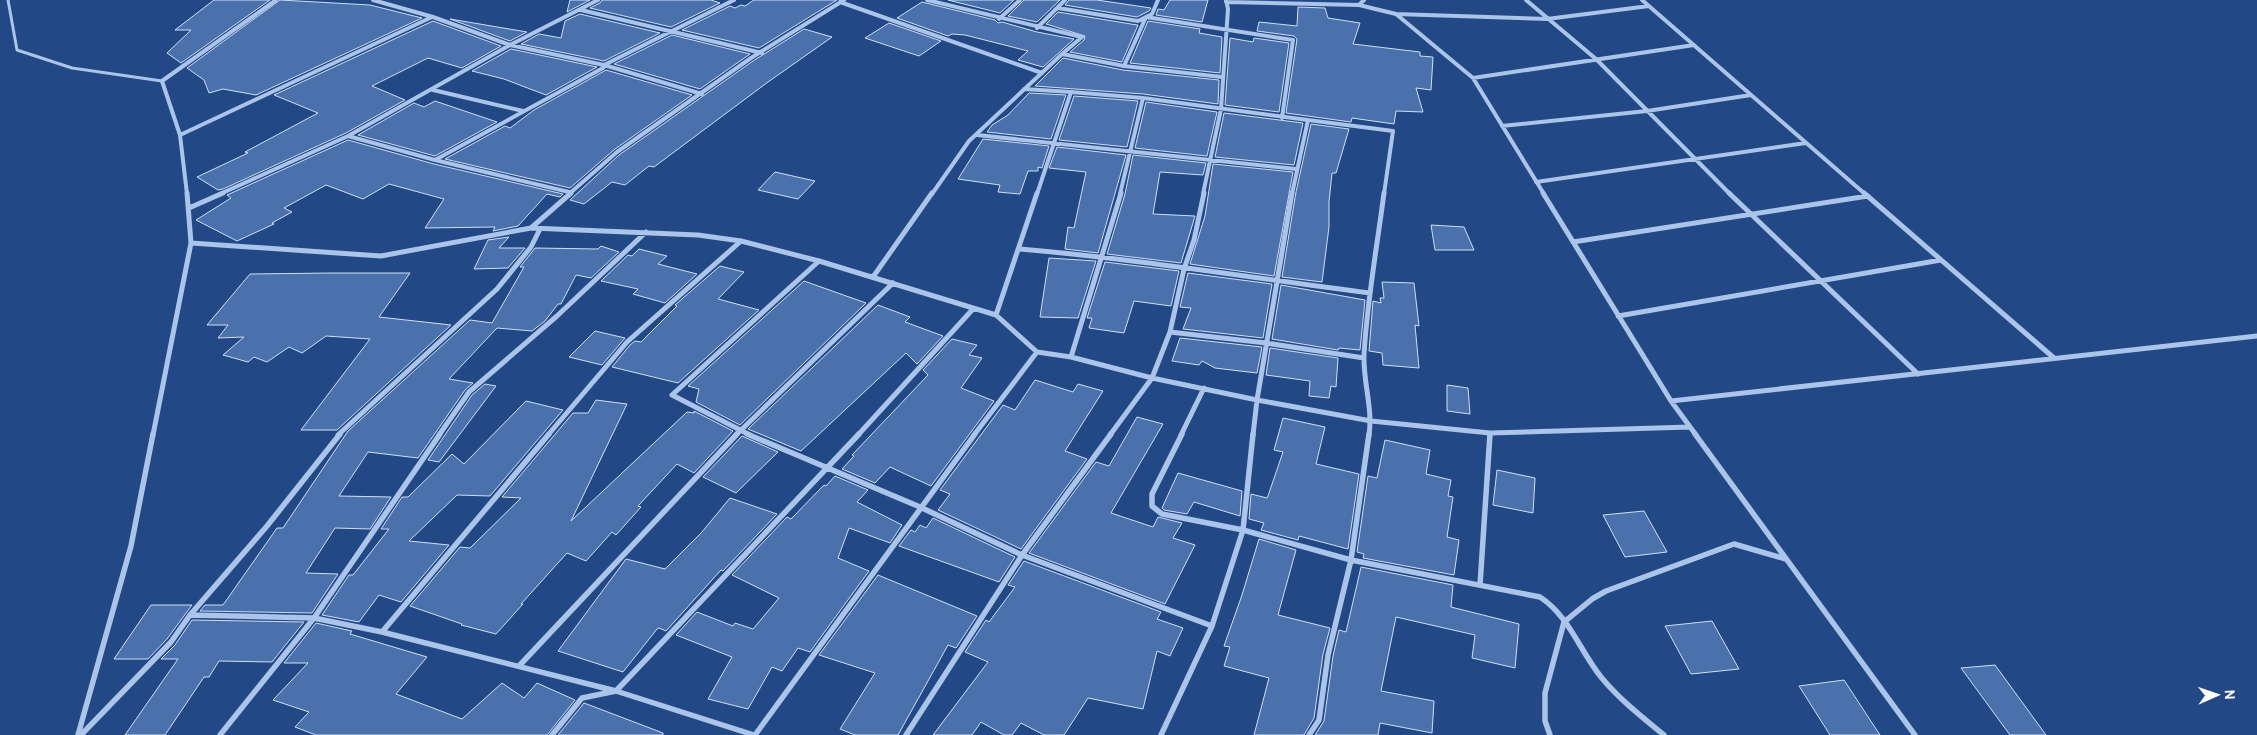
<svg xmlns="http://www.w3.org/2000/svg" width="2257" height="735" font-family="Overpass,sans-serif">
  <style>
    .building { fill: #4b71ad; stroke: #cfdff7 }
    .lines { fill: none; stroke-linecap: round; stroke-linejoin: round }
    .lane { stroke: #abc4e9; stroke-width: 3 }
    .street-far2 { stroke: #abc4e9; stroke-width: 4 }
    .street-far1 { stroke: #abc4e9; stroke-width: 5 }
    .street { stroke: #abc4e9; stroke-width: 5.5 }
  </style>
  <rect width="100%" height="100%" fill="#224885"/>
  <path class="building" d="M214,0H270L181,63L167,53L191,30H175Z
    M280,0L370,5L422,18L256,95L223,89L209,93L204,80L187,68Z
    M570,0H590L567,12Z
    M602,0H711L720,3L671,27L590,8L600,3Z
    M754,0H837L759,48L682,30L730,6L735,8L741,5L745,6Z
    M948,0H1014L1000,13Z
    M1024,0H1060L1037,22L1008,16Z
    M1069,0H1097L1151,8L1149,11L1137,17L1065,5Z
    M1170,0H1208L1202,22L1156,15L1158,9L1164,10Z
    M922,2L995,20L998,23L1002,22L1037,32L1074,39L1043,67L1018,60L1028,51L965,35L952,34L948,36L897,18Z
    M1298,7L1325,8L1328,18L1360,23L1353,44L1420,52V56L1433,57L1431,90L1416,88L1423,112L1396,111L1394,124L1352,118L1351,122L1286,113L1297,39L1294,36L1257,31L1259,22L1297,26Z
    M1058,12L1137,25H1138L1122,62L1070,52L1084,40L1085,36L1046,24Z
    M580,14L660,33L604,61L521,44L539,34L561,38L565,21Z
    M450,19L527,32L510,41Z
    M433,21L501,46L462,68L428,58L372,86L405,100L346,133L223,189L218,190L197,177L248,153L245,152L318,113L274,95Z
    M1148,21L1200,29L1199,33L1222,37L1220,73L1130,63Z
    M889,23L941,41L919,56L865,38Z
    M804,29L832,37L768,82L654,167L649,166L625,185L612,182L584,204L570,200L619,155L753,61Z
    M672,35L750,54L700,89L614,64Z
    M1230,38L1253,42L1254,38L1289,43L1279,112L1225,105Z
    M511,49L597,67L546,95L504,79L472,71Z
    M1063,58L1123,70L1219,80L1218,104L1143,94L1035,86Z
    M606,70L692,95L615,149L570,188L445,159L505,126L510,128L534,110Z
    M1029,93L1066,95L1051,139L987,132L992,125L1008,115Z
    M1074,96L1138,101L1127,147L1059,140Z
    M435,101L497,122L435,156L358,135L414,103L424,107Z
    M1146,102L1217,112L1207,156L1135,148Z
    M1224,113L1303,123L1294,165L1215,157Z
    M1311,124L1349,129L1336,173H1332L1329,202V227L1322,282L1282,277L1296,192Z
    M983,139L1049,146L1042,168L1038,167V171H1028L1020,194L998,192L1000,185L958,179Z
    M348,140L434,164L563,194L560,197L547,194L518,226L493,231L495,227L425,228L444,199L389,184L363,199L326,185L284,208L292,212L272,223L274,224L237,241L196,220L231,198L227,195Z
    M1057,147L1126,155L1098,253L1065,249L1068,227L1074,228L1086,172L1049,168Z
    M1133,155L1206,163L1203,175L1160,172L1153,214L1195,216L1181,263L1107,254L1125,194Z
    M1213,164L1293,172L1274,276L1190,264L1205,216Z
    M775,172L815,181L798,199L758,190Z
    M1431,225L1464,227L1474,250H1435Z
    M509,237L499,248H525L508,268L474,269L488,240Z
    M601,246L619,252L591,278L576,275L561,304H558L545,321L532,331L497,328L449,379L473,383L465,390L418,458L368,452L339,496L391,497L370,529L335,528L306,573L338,574L312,613L200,611L205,605H223L277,528H283L348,431L470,320L492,323L524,267H520L535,248L598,249Z
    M639,249L667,256L658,264L697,274L665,303L633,294L638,289L601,281L628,255L632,256Z
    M1049,258L1096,261L1078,318L1040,317Z
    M1105,262L1179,271L1171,306L1134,301L1124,333L1089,328L1092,318H1087Z
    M720,266L744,272L718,299L759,310L678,383L612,367L630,345L635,341L641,342L677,306L675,305Z
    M331,273H410L379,317L451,325L337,430H301L370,339L326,336L302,353L289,347L267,362L254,357L248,362L223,355L244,337L218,338L228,325H207L250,274Z
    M1188,273L1272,284L1263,338L1183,329L1191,308L1180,307Z
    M804,281L866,303L740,425L696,402L699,389L688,386Z
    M1382,282L1414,283L1419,326L1415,325L1419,368L1383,365L1382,353L1369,351L1373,301L1381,303L1380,298H1384Z
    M1281,285L1365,300L1360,350L1339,348L1338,350L1272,339Z
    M878,305L910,317L905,322L943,336L917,364L906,353L801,451L748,429Z
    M595,331L625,338L602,365L569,357Z
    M1180,338L1262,347L1257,373L1215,368L1202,361L1199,365L1172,361Z
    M952,339L977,345L969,355L982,358L961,388L994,401L931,486L890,467L875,483L842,469L854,456L852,455L928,375L923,370Z
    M1270,348L1338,358L1336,387L1331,386L1329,398L1309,396L1310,381L1266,375Z
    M1035,380L1073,392L1078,384L1103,391L1065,451L1087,459L1021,549L938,510L950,494L940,490L1003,405L1015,410Z
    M485,384L496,386L439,462L428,460L472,395Z
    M1447,385L1468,388L1470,414L1447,411Z
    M596,400L627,404L571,521L687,412L694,413V411L733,431L694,473L677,464L638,506L641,507L616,535L612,532L586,561L567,553L521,604H523L496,634L461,625L462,624L410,606L460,547L470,548L521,498L502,497L573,413H588Z
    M526,401L563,410L490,496L457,495L409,541L449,545L401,602L379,595L359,622L322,615L349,575H353L389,529H381L402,497H408L452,454L464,464Z
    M1137,417L1163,424L1111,513L1153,527L1158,517L1182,523L1173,538L1195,545L1165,604L1029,553L1096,462L1109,466Z
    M1283,418L1325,427L1316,464L1359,474L1348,549L1299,536L1298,540L1261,530L1264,523L1249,519L1251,494L1267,498L1268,496L1283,452L1274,450Z
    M742,436L778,452L736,493L703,477Z
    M1385,440L1430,450L1426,474L1451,480L1448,496L1453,497L1447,537L1459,540L1454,575L1363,558L1364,554L1357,552L1368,476L1377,478Z
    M1497,470L1535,478L1533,513L1493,505Z
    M1178,473L1242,491L1240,516L1194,502L1187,514L1164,510L1162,508Z
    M835,476L868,490L857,502L902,525L890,543L849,528L838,558L869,571L810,652L798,648L782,671L772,667L748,709L708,699L732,657L676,635L697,612L733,626L735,623L753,629L779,598L732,575L787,517L791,519L824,485L826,486Z
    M730,498L777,514L723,571L721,570L666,631L659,628L657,629L623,672L558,651L626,559L665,569L702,532Z
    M1644,511L1667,552L1625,557L1603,515Z
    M933,518L1015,557L999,582L899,546L911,530L915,532L920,525L926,528Z
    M1259,539L1296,550L1278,615L1330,628L1323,654L1314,718L1304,735H1254L1269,678L1224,666L1230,647L1224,646L1242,595Z
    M1024,561L1161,612L1157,619L1183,628L1170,656L1157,651L1143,709L1088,698L1064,735H1044L1021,723L1012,735H1004L981,722L972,735H933L988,662L965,652L986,620L989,622L1015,587L1008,585Z
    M1361,567L1453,585L1451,607L1519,624L1515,668L1472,658L1475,635L1396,617L1381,691L1434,701L1432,733L1380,723L1378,735H1315L1324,721L1333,656L1339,630L1346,632Z
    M878,575L977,616L956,648L948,645L898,735H855L840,729L875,673L819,655Z
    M151,605H192L167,639L148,659H114Z
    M192,620L304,622L272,662L219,661L209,677H204L165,735H125L178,659H161L175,645Z
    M1712,621L1739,669L1691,674L1665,626Z
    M316,623L352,631L350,634L427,657L396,694L462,719L502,683L524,698L537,683L575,700L547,735H316L295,727L309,712L273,700L308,663H284Z
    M1995,665L2046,735H2010L1961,668Z
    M1844,680L1880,735H1830L1799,686Z
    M584,703L663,733V735H558Z"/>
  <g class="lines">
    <path class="lane" d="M8,0L17,50L72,68L162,81"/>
    <path class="street-far2" d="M373,0L433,17L510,45L604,65L702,94
      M927,0L1082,37L1062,54L1124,66L1222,77
      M1526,0L1596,59L1730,194
      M1642,0L1865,194
      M840,2L1042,73
      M1226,2L1359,5L1364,0
      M1359,5L1396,14L1473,78L1544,194
      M1058,8L1138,21L1146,17L1293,40L1282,118
      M581,10L762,53
      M1396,14L1547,19L1649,6
      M999,19L1020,0
      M1037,28L1065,0
      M1124,66L1146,17L1152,14L1158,0
      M1473,78L1694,45
      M1024,89L1071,92
      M433,90L523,111
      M1308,120L1393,131L1384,194
      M1502,126L1647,111L1751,95
      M180,135L432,17
      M977,135L1296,169
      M348,136L435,160
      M1536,182L1806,143
      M569,192L435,160L603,68L604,65L734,0
      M187,194L180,135L162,81L276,0
      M220,194L348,136L510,45L598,0
      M569,194L617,152L751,58L844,0
      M932,194L969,141L1062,54
      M1037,194L1071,92L1143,98L1308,120L1292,194
      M1120,194L1143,98
      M1203,194L1221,109L1228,9L1226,0"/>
    <path class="street-far1" d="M1543,193L1671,401L1696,435
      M1729,193L1918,374
      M1864,193L2054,358
      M189,208L223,193
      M531,228L571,193
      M1573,242L1868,196
      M191,243L381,256L531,228L698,235L741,241L819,261L996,315L1037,352L1071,357L1152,378L1257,400L1371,421L1490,433L1690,427
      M1020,249C1137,259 1253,278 1370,293
      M873,277L932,193
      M996,315L1037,193
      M1618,316L1941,260
      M1170,332L1266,343L1364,358
      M1071,357L1121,193
      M1671,401L2257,336
      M153,435L191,243L187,193
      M338,435L497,289L531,247L540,229
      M439,435L469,392L557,316L646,232
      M548,435L627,342L741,241
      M736,435L893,283
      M750,435L672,395L819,261
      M858,435L973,309
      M974,435L1037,352
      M1110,435L1152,378L1170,332L1184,269L1194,240L1204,193
      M1181,435L1204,388
      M1253,435L1257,400L1292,193
      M1369,435C1373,408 1363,382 1364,355C1367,301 1377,247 1384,193
      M1490,435V433"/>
    <path class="street" d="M747,434L920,507L1022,555L1212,626
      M1182,434L1152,494V506L1162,514L1243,530L1351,560L1540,597C1569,616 1580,651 1601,677C1619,699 1642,717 1664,735
      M1695,434L1915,735
      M1480,585L1490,434
      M190,615L314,618L382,632L616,691L754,735
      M382,632L549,434
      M519,666L737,434
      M78,735L131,546L153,434
      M81,735L171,642L190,615L267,526L340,434
      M220,735L314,618L440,434
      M552,735L582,698L616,691L859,434
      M755,735L975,434
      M906,735L1022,555L1111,434
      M1161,735L1212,626L1243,530L1253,434
      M1309,735L1319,720L1328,655L1351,560L1369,434
      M1550,735L1545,721V693L1564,622L1592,599L1606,591L1734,544L1786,559"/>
  </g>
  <g transform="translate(2217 695) rotate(88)" stroke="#224885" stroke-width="4" paint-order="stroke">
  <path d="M0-4L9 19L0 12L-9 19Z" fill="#ffffff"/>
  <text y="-8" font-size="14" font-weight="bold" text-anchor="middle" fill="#ffffff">N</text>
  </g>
</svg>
